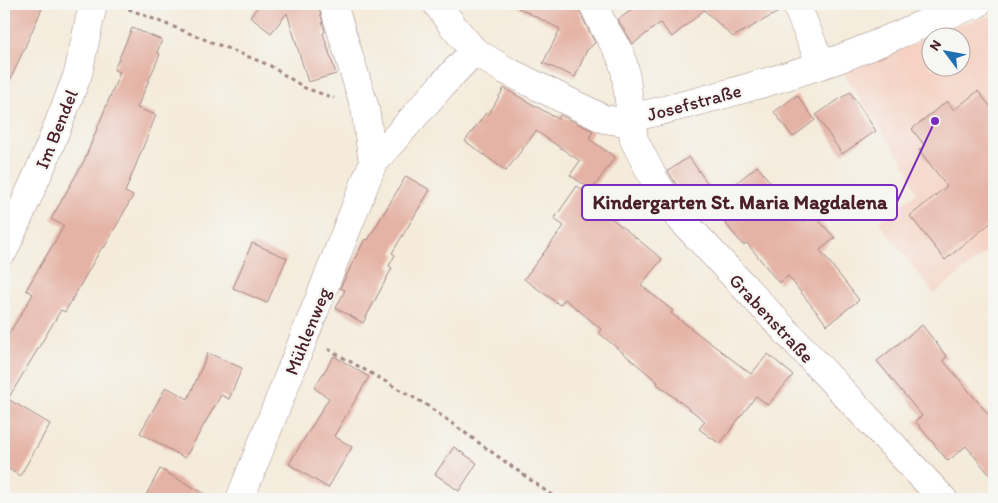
<svg xmlns="http://www.w3.org/2000/svg" width="998" height="503" font-family="Itim,sans-serif">
  <style>
    .built { fill: #f5d2c3; fill-rule: evenodd }
    .building { fill: #e5b3a6 }
    .lines { fill: none; stroke-linecap: round; stroke-linejoin: round }
    .minor-casing { stroke: #9f8582; stroke-width: 29 }
    .path { stroke: #9f8582; stroke-width: 3; stroke-dasharray: 4 4; stroke-linecap: butt }
    .minor { stroke: #fff; stroke-width: 28 }
    .labels { text-anchor: middle; stroke-width: 4.5; stroke-linejoin: round; paint-order: stroke }
    .street-label { font-size: 19px; fill: #4a1f2b; stroke: #f6f6f2 }
    .leader { fill: none; stroke: #7b2cbf; stroke-width: 2 }
    .callout-dot { fill: #7b2cbf; stroke: #f6f6f2; stroke-width: 2 }
    .callout { fill: #f6f6f2; stroke: #7b2cbf; stroke-width: 2 }
    .callout-label { font-size: 20px; text-anchor: middle; font-weight: bold; fill: #4a1f2b }
  </style>
  <rect width="100%" height="100%" fill="#f6f6f2"/>
  <filter id="ink" filterUnits="userSpaceOnUse"><feTurbulence type="fractalNoise" baseFrequency=".02" numOctaves="2"/><feDisplacementMap in="SourceGraphic" scale="10" xChannelSelector="R" yChannelSelector="G"/><feConvolveMatrix kernelMatrix="1 2 1 2 8 2 1 2 1" color-interpolation-filters="sRGB"/></filter>
  <filter id="wash" filterUnits="userSpaceOnUse"><feTurbulence type="fractalNoise" baseFrequency=".0096" numOctaves="4" result="noise"/><feDisplacementMap in="SourceGraphic" scale="20" xChannelSelector="R" yChannelSelector="G"/><feGaussianBlur stdDeviation="1.12" result="paint"/><feColorMatrix in="noise" values="0 0 0 0 0 0 0 0 0 0 0 0 0 0 0 0 0 1.4 0 .05"/><feComposite in="paint" operator="in"/></filter>
  <g filter="url(#wash)">
    <rect width="100%" height="100%" fill="#f4ebda"/>
    <path class="built" d="M994,15V246L934,294L879,222L916,193L907,168L844,74L956,25ZM930,38H960V68H930Z"/>
    <g id="blocks">
      <path class="building" d="M4,4H44L4,94Z
        M260,4H318L325,32L323,33L336,74L308,82L287,13L271,33L250,17Z
        M511,4H578L579,11L595,43L587,50L575,77L543,63L560,29Z
        M639,4H781L782,10L733,37L704,10L672,37L660,23L633,44L618,20Z
        M132,28L162,40L157,52L160,54L137,108L156,115L125,192L133,196L104,248L102,247L65,312L61,310L8,399L50,424L20,476L4,466V342L33,294L26,290L64,226L51,219L84,161L120,72L114,70Z
        M504,88L558,119L560,115L593,131L589,139L615,157L592,190L570,175L580,161L536,131L506,171L465,141L486,113L489,114Z
        M978,91L994,111V220L945,260L910,216L947,186L919,150L925,146L912,129L947,101L954,110Z
        M850,92L876,131L842,154L816,115Z
        M797,95L815,120L793,137L774,112Z
        M689,157L718,198L757,166L803,222L813,214L835,238L820,250L859,300L827,325L788,276L779,283L747,243L743,245L710,204L697,213L689,205L668,171Z
        M406,176L430,190L392,253L395,255L389,266L392,268L363,323L336,308L345,290L340,288L365,239L368,240Z
        M577,186L613,211L610,217L662,259L641,285L673,311L671,313L751,374L768,354L793,375L768,405L756,396L720,444L699,429L705,421L657,384L658,382L599,333L601,329L565,299L560,305L524,279L564,226L554,219Z
        M252,243L287,258L267,303L233,288Z
        M922,325L947,357L943,360L994,421V480L966,446L948,461L915,421L922,416L877,361Z
        M208,353L242,368L229,399L221,395L185,458L140,433L166,387L188,399Z
        M334,356L369,377L334,436L352,447L328,488L289,464L329,398L314,388Z
        M454,447L477,463L459,491L435,474Z
        M160,469L214,499H144Z"/>
    </g>
  </g>
  <g filter="url(#ink)">
    <use href="#blocks" fill-opacity="0" stroke="#9f8582" stroke-width="1"/>
    <g class="lines">
      <g class="minor-casing">
        <path id="minor" d="M333,4L365,108L373,163
          M437,4L453,26L474,51L505,70L604,119L617,121C690,105 762,85 833,61C882,44 928,19 977,4
          M593,4L604,27L620,54L625,70L634,140L654,179L677,215L943,499
          M796,4L821,64
          M4,250L45,158L78,74L93,4
          M240,499L373,163L442,85L474,51"/>
      </g>
      <path class="path" d="M121,6L269,65L305,88L334,98
        M328,349L425,404L557,499"/>
      <use href="#minor" class="minor"/>
    </g>
  </g>
  <g class="labels">
    <g class="street-label">
      <text transform="translate(694 102) rotate(-15)" y="7">Josefstraße</text>
      <text transform="translate(56 129) rotate(-68)" y="7">Im Bendel</text>
      <text transform="translate(772 318) rotate(47)" y="7">Grabenstraße</text>
      <text transform="translate(307 331) rotate(-68)" y="7">Mühlenweg</text>
    </g>
  </g>
  <path class="leader" d="M935 121L897 202"/>
  <circle class="callout-dot" cx="935" cy="121" r="5"/>
  <rect class="callout" x="582" y="185" width="315" height="35" rx="5"/>
  <g class="callout-label">
    <text x="740" y="209">Kindergarten St. Maria Magdalena</text>
  </g>
  <rect width="998" height="503" fill="none" stroke="#f6f6f2" stroke-width="20"/>
  <g transform="translate(946 52) rotate(302)"><circle r="24" fill="#f6f6f2" stroke="#b1a0a2"/>
  <path d="M0-4L9 19L0 12L-9 19Z" fill="#1f6fb2"/>
  <text y="-8" font-size="14" font-weight="bold" text-anchor="middle" fill="#4a1f2b">N</text>
  </g>
</svg>
